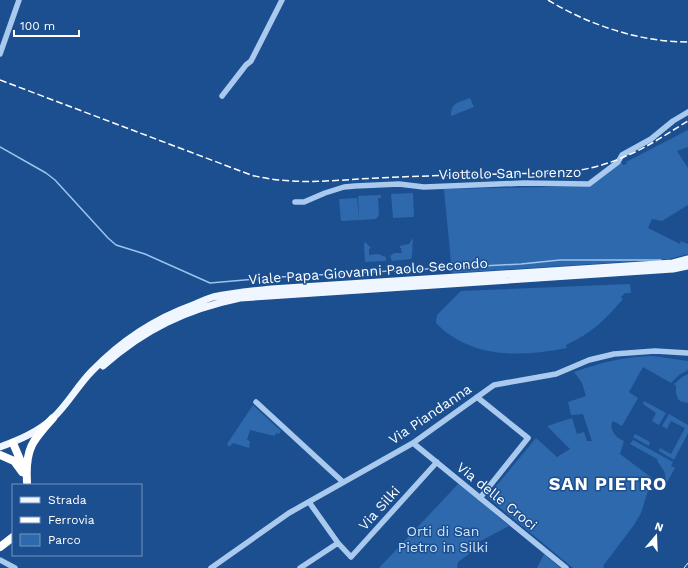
<svg xmlns="http://www.w3.org/2000/svg" width="688" height="568" font-family="'Work Sans',sans-serif">
  <style>
    .green { fill: #2e69ad }
    .lines { fill: none; stroke-linecap: round; stroke-linejoin: round }
    .stream { stroke: #9cc4f0; stroke-width: 1.5 }
    .minor { stroke: #a9c9ee; stroke-width: 5.5 }
    .major { stroke: #f0f6ff; stroke-width: 7 }
    .highway { stroke: #fff; stroke-width: 8 }
    .tram { stroke: #fff; stroke-width: 1 }
    .rail { stroke: #fff; stroke-width: 1.5; stroke-dasharray: 7 3; stroke-linecap: butt }
    .labels { text-anchor: middle; stroke-width: 3; stroke-linejoin: round; paint-order: stroke }
    .street-label { font-size: 14px; fill: #fff; stroke: #1b4f8f }
    .park-label { font-size: 14px; fill: #cfe3fa; stroke: #1b4f8f }
    .district-label { font-size: 18px; font-weight: bold; letter-spacing: 1px; fill: #fff; stroke: #1b4f8f }
  </style>
  <rect width="100%" height="100%" fill="#1b4f8f"/>
  <path class="green" d="M470,98L474,107L451,116C451,102 458,103 470,98Z
    M688,130V147L677,151L688,168V205L662,221L652,219L648,228L680,244L681,241L688,244V254L669,259L452,273L444,189L589,186L610,166L621,162L623,165L627,164L626,162Z
    M413,193L414,217L393,218L391,194Z
    M381,195V198H378L379,215L376,219L359,220L358,196Z
    M357,198L359,220L341,221L339,199Z
    M413,238L412,256L411,259L392,261L390,256L394,253H402L401,248H400V246L409,244Z
    M365,242L371,248L369,249V255L378,254L386,257V261L365,262L364,244Z
    M630,284L631,293H625L621,297L623,299C604,321 593,332 566,345L567,348C521,357 471,359 436,323L437,315L461,291Z
    M653,356L688,361V370L679,375L671,383L643,367L629,392L638,398L622,426L613,421C608,429 616,438 624,441L620,454L652,478L641,513L634,525L603,566L604,568H573L487,497L536,438L557,457L570,449L547,426L572,418L577,434L584,432L587,441H592L583,414L571,415L568,402L586,396L582,383L574,372C603,362 622,357 653,356Z
    M688,374V403L680,401L678,399L676,393V386L674,384L682,377Z
    M644,401L666,413L659,425L652,421L656,413L643,404Z
    M253,405L281,431L279,434L276,433L275,436L250,430L247,440L250,441L249,448L233,443L229,447L227,444Z
    M669,414L688,425V433L674,460L659,451L660,448L671,454L685,428L671,421L667,429L662,426Z
    M635,434L650,442L649,446L633,437Z
    M633,440L673,462L671,466L675,468L662,491C665,483 668,476 662,468C660,465 658,463 657,459L630,444Z
    M459,483L509,526L469,547L470,553L458,562L457,568H379Z
    M544,554L560,568H537Z"/>
  <g class="lines">
    <path class="stream" d="M0,147L46,173L55,180L108,238L116,245L145,254L210,283L280,277L521,264L560,260H661"/>
    <path class="minor" d="M0,54L19,0
      M222,96L246,65L251,61L282,0
      M295,202H304L325,193L344,187L355,186L399,184L424,187L524,183L589,184L618,162L622,155L651,139L673,121L688,112
      M477,397L528,438L480,498
      M256,402L343,482
      M413,443L566,568
      M309,502L338,543L351,557L437,462
      M0,560L15,568
      M211,568L289,513L413,443L494,385L556,374L589,360L614,354L655,351L688,353
      M300,568L338,543"/>
    <path class="major" d="M103,366C144,329 187,309 240,298L673,269L688,266
      M0,447C19,440 38,432 53,418C68,404 78,385 92,371C121,341 154,319 193,305C200,302 206,299 213,297C232,293 251,291 271,289L673,263L688,259"/>
    <path class="highway" d="M13,443L24,469
      M0,455L14,461L22,472
      M27,482C25,449 32,441 53,418
      M0,547L13,537"/>
    <path class="tram" d="M684,568L688,563"/>
    <path class="rail" d="M548,0C589,25 640,42 688,42
      M0,80L251,175C295,186 333,180 378,178C438,175 498,174 558,173C581,171 604,166 626,156C648,147 668,133 688,121"/>
  </g>
  <g class="labels">
    <g class="street-label">
      <text transform="translate(510 173) rotate(-1)" y="5">Viottolo San Lorenzo</text>
      <text transform="translate(368 271) rotate(-4)" y="5">Viale Papa Giovanni Paolo Secondo</text>
      <text transform="translate(430 414) rotate(-34)" y="5">Via Piandanna</text>
      <text transform="translate(497 496) rotate(39)" y="5">Via delle Croci</text>
      <text transform="translate(379 508) rotate(-48)" y="5">Via Silki</text>
    </g>
    <g class="park-label">
      <text x="443" y="536">Orti di San<tspan x="443" dy="16">Pietro in Silki</tspan></text>
    </g>
    <g class="district-label">
      <text x="608" y="490">SAN PIETRO</text>
    </g>
  </g>
  <rect x="12" y="484" width="130" height="72" fill="#1b4f8f" stroke="#7695bc"/>
  <rect x="20" y="497" width="20" height="6" fill="#f0f6ff" stroke="#7695bc"/>
  <text x="48" y="504" font-size="12" fill="#ffffff">Strada</text>
  <rect x="20" y="517" width="20" height="6" fill="#ffffff" stroke="#7695bc"/>
  <text x="48" y="524" font-size="12" fill="#ffffff">Ferrovia</text>
  <rect x="20" y="534" width="20" height="12" fill="#2e69ad" stroke="#7695bc"/>
  <text x="48" y="544" font-size="12" fill="#ffffff">Parco</text>
  <g transform="translate(656 536) rotate(19)" stroke="#1b4f8f" stroke-width="3" paint-order="stroke">
  <path d="M0-3L7 15L0 10L-7 15Z" fill="#ffffff"/>
  <text y="-6" font-size="11" font-weight="bold" text-anchor="middle" fill="#ffffff">N</text>
  </g>
  <path d="M14 30v6h65v-6" fill="none" stroke="#ffffff" stroke-width="2"/>
  <text x="20" y="30" font-size="12" fill="#ffffff" stroke="#1b4f8f" stroke-width="3" paint-order="stroke">100 m</text>
</svg>
